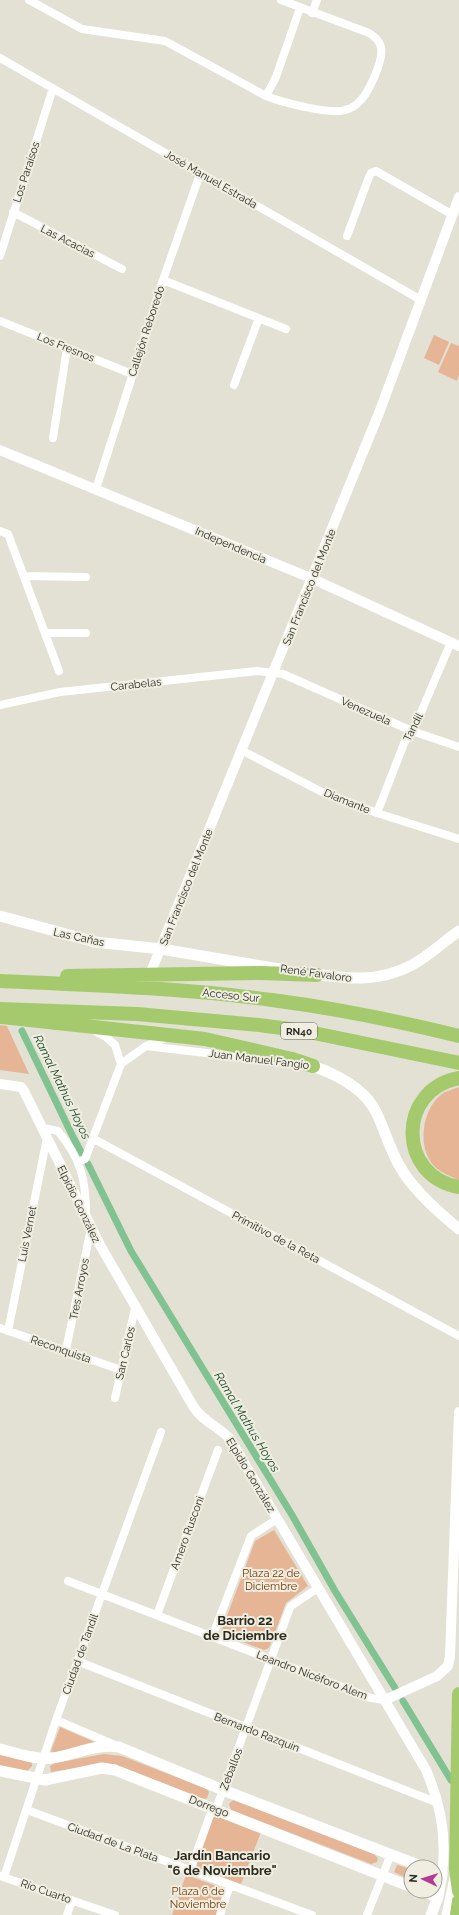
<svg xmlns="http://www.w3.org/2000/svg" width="459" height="1915" font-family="Raleway,sans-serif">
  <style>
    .green { fill: #e6b596 }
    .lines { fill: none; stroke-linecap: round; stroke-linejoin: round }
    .canal { stroke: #81c291; stroke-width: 7 }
    .minor { stroke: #fff; stroke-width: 8 }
    .tertiary { stroke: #fff; stroke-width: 10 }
    .secondary { stroke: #fff; stroke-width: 11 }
    .motorway { stroke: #a5ca6d; stroke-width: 14 }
    .labels { text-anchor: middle; stroke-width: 4; stroke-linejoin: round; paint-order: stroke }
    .shield { fill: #efeee1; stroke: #65655d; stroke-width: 1 }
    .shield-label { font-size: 10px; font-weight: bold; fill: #2a2a25 }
    .street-label { font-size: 11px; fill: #2a2a25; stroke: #efeee1 }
    .park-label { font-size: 11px; fill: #713600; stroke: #efeee1 }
    .water-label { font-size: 12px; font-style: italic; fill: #174726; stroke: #efeee1 }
    .quarter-label { font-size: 13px; font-weight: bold; fill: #2b2a20; stroke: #efeee1 }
  </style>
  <rect width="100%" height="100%" fill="#e2e1d4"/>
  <path class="green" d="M434,335L449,342L439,365L424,358Z
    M451,343L459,346V375L457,381L438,372Z
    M0,1025L7,1026L29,1074L0,1070Z
    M459,1087V1180H458C448,1175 434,1170 429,1159C418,1140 424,1107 442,1094C446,1091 454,1089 459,1087Z
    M274,1530L308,1586L286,1603L269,1648L264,1650L224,1635L221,1632L255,1541Z
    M60,1727L99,1744L53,1754L51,1751Z
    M104,1754L122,1756L207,1789L209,1792L207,1798L204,1799L113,1764H101L51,1772L50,1766L55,1763Z
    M0,1755L32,1762V1766L27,1771L0,1765Z
    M233,1800L374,1854L378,1858L377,1862L371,1864L231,1810L229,1804Z
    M216,1815L261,1832L241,1884L198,1868L196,1864L213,1817Z
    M397,1865L411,1869V1880L394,1872Z
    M186,1875L225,1889L216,1915H172Z"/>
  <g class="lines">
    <path class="canal" d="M22,1031L73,1137L82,1154
      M88,1164L131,1251L292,1515L335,1591L395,1688
      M403,1701L451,1780"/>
    <path class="minor" d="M29,0L82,29L165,41L266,96L276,77L300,8
      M312,13L317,0
      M0,58L421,300
      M266,96C281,102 330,115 345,110C349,109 355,106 358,103C368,95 384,60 381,47C379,40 375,37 369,33L281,0
      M13,212L122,269
      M347,236L369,177L371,173L376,171L453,215
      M0,256L53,88
      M163,280L286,329
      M0,321L132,374
      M234,385L259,318
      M53,438L67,348
      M96,489L163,280L200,174
      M0,531L8,534L59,671
      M24,576L86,577
      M45,633H86
      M0,705L60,692L257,671L283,674L412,731L459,747
      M241,750L320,791L377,813L459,839
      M377,813L405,741L416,724L451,642
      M146,1046L274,1061
      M121,1064L146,1046L168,1037
      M43,1128L58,1131C81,1159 86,1179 86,1215
      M94,1139L459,1336
      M78,1162L85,1159L121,1064L115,1045L106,1037L95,1031
      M0,1328L121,1370
      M8,1331L47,1138
      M66,1350L91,1228
      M115,1398L135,1308
      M68,1581L371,1698L385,1700
      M157,1615L218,1450
      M212,1637L251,1536L277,1519
      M77,1661L438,1803
      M56,1720L115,1745
      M27,1810L312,1915
      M190,1871L210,1815L216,1809L223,1790L289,1610L291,1606L318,1588
      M0,1876L115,1915
      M4,1877L56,1720L161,1432
      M67,1915L72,1900
      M220,1915L230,1885
      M367,1915L391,1854"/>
    <path class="tertiary" d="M0,450L313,579L459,646
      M150,974L379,413L459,197
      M0,1084L21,1087L24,1091L100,1245L193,1406C202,1421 218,1426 230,1439L426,1770C441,1804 447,1838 442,1874
      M385,1700L437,1676L448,1666L450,1656L459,1412"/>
    <path class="secondary" d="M0,916L95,942L161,949L279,969
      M309,973C345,979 379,983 412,965C429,956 443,942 459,931
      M313,1066C338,1075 366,1089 377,1114C385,1131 390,1149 399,1165C412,1189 438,1212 459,1229
      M0,1749C17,1753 35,1760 52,1758C74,1755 97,1743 119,1747L223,1790L423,1867
      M0,1771L45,1780L102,1768L115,1770L411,1887
      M422,1891L438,1897
      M431,1915L438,1897L442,1874L435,1872
      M447,1915L455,1878"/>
    <path class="motorway" d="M67,976L260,973L317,975
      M0,981C91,985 182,988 272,1000C334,1008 398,1021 459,1036
      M0,1009L137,1014L259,1025L304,1031L459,1063
      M2,1017L205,1039L292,1059L313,1066
      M459,1078C396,1090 398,1177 459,1187
      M459,1694L456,1869L459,1891
      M457,1915L459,1901"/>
  </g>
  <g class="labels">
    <rect class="shield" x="281" y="1023" width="36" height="16" rx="3"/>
    <g class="shield-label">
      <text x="299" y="1035">RN40</text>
    </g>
    <g class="street-label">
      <text transform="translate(26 172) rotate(-72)" y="4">Los Paraísos</text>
      <text transform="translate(211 179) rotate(30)" y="4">José Manuel Estrada</text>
      <text transform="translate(68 241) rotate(27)" y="4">Las Acacias</text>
      <text transform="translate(146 331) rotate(-72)" y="4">Callejón Reboredo</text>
      <text transform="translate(66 347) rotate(22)" y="4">Los Fresnos</text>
      <text transform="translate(231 545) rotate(23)" y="4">Independencia</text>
      <text transform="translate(309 587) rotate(-68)" y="4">San Francisco del Monte</text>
      <text transform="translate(136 684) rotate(-6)" y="4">Carabelas</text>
      <text transform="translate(366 711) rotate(24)" y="4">Venezuela</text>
      <text transform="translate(413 727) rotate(-63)" y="4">Tandil</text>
      <text transform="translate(347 801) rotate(22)" y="4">Diamante</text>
      <text transform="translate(186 887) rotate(-68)" y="4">San Francisco del Monte</text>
      <text transform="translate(79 937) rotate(12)" y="4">Las Cañas</text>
      <text transform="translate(316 973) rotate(8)" y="4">René Favaloro</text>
      <text transform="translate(231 995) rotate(6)" y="4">Acceso Sur</text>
      <text transform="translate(259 1059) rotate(7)" y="4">Juan Manuel Fangio</text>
      <text transform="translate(79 1204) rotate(64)" y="4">Elpidio González</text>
      <text transform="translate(27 1234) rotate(-79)" y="4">Luis Vernet</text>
      <text transform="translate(276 1237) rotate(28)" y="4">Primitivo de la Reta</text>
      <text transform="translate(79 1289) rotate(-79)" y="4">Tres Arroyos</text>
      <text transform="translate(61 1349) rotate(19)" y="4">Reconquista</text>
      <text transform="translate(125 1353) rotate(-77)" y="4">San Carlos</text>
      <text transform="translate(251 1475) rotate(59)" y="4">Elpidio González</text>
      <text transform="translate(187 1533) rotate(-70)" y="4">Amero Rusconi</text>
      <text transform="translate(80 1654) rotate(-70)" y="4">Ciudad de Tandil</text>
      <text transform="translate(312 1675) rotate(21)" y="4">Leandro Nicéforo Alem</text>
      <text transform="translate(257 1732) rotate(21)" y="4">Bernardo Razquin</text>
      <text transform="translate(231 1769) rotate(-69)" y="4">Zeballos</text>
      <text transform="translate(209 1806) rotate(21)" y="4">Dorrego</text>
      <text transform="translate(113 1842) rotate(20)" y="4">Ciudad de La Plata</text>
      <text transform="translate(46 1891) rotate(19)" y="4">Río Cuarto</text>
    </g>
    <g class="park-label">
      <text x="271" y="1577">Plaza 22 de<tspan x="271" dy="13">Diciembre</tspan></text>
      <text x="198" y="1895">Plaza 6 de<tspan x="198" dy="13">Noviembre</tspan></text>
    </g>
    <g class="water-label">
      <text transform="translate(62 1087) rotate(64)" y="4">Ramal Mathus Hoyos</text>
      <text transform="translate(247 1422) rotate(59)" y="4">Ramal Mathus Hoyos</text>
    </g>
    <g class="quarter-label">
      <text x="245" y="1625">Barrio 22<tspan x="245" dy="15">de Diciembre</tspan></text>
      <text x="222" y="1860">Jardín Bancario<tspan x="222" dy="15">"6 de Noviembre"</tspan></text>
    </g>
  </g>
  <g transform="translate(423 1879) rotate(274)"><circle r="19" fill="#efeee1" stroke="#a0a096"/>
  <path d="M0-3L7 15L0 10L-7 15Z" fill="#b43b90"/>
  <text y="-6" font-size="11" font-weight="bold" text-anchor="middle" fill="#2a2a25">N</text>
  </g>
</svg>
